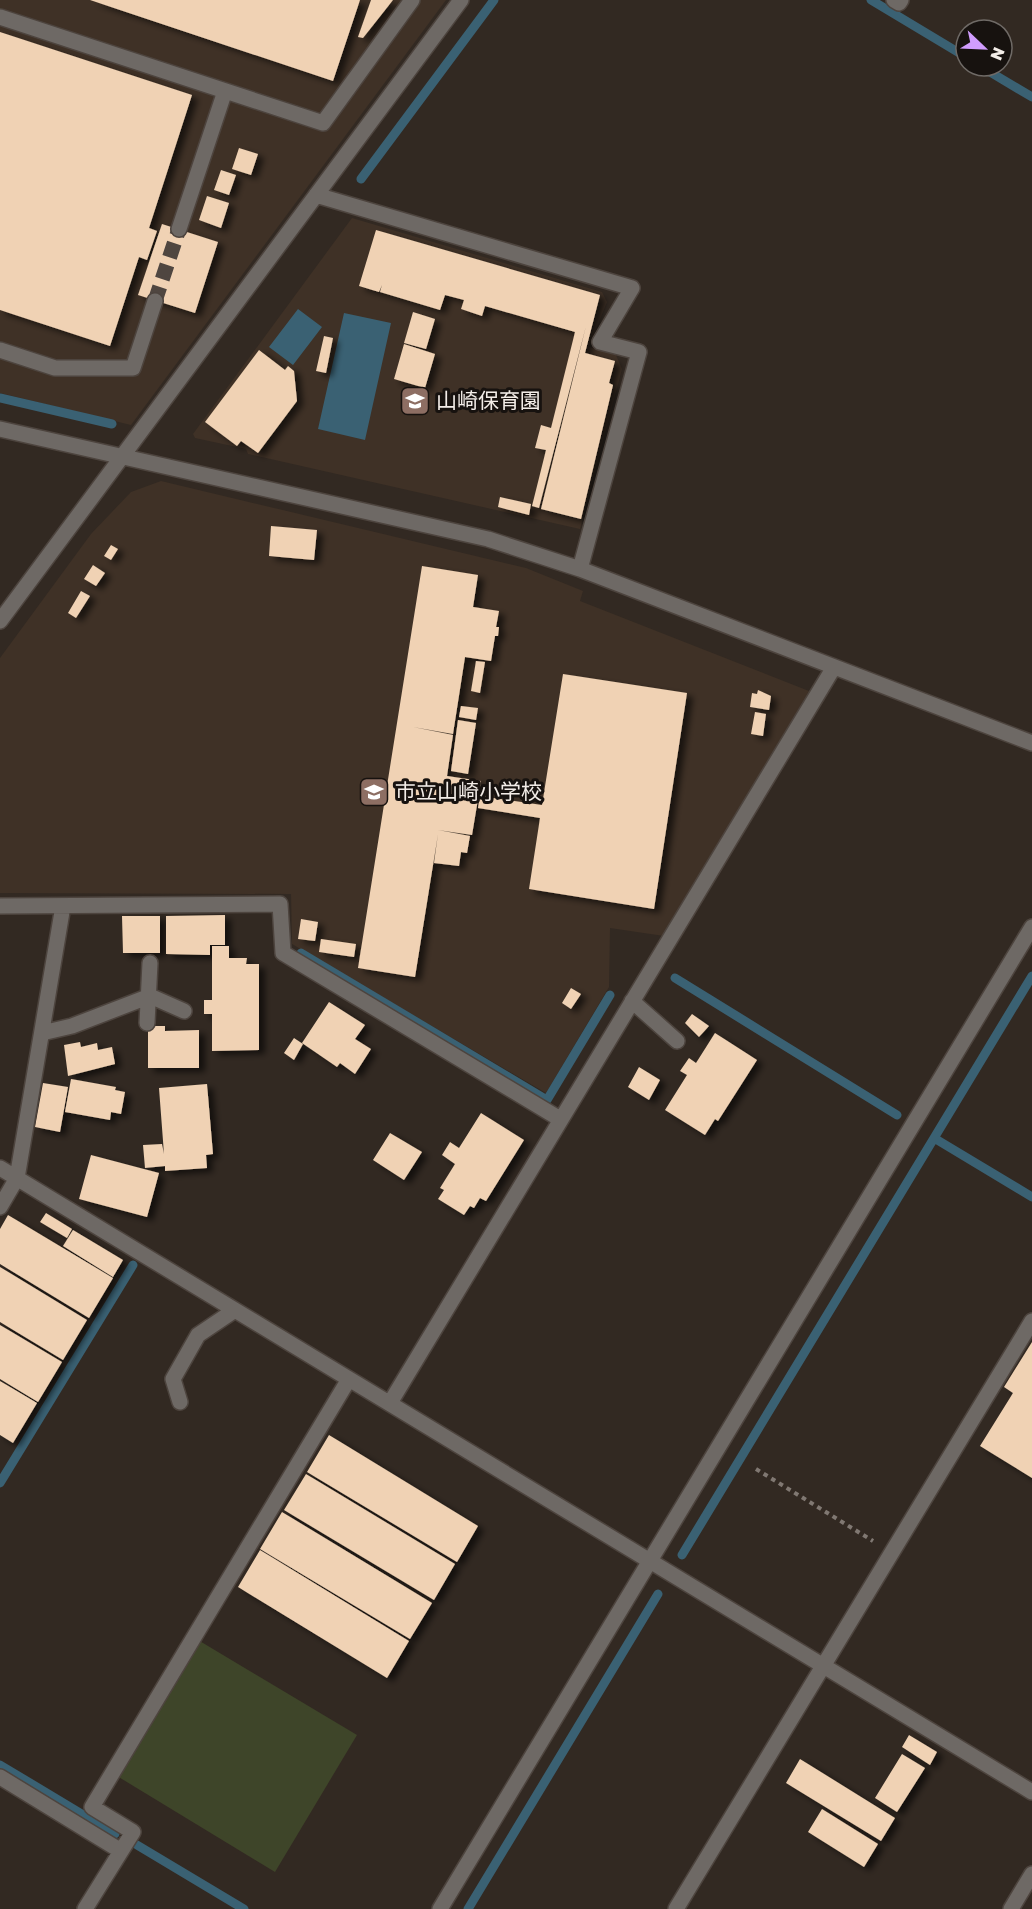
<svg xmlns="http://www.w3.org/2000/svg" width="1032" height="1909" font-family="'Golos Text','Noto Sans JP',sans-serif">
  <style>
    .built { fill: #3f3126 }
    .green { fill: #3e4529 }
    .water { fill: #3a6173 }
    .lines { fill: none; stroke-linecap: round; stroke-linejoin: round }
    .stream { stroke: #3a6173; stroke-width: 9 }
    .building { fill: #f0d2b4; filter: url(#shadow) }
    .minor-tunnel { stroke: #4f4640; stroke-width: 15; stroke-dasharray: 15 8; stroke-linecap: butt }
    .minor-casing { stroke: #4d443e; stroke-width: 18 }
    .path { stroke: #807872; stroke-width: 4; stroke-dasharray: 4.5 4.5; stroke-linecap: butt }
    .minor { stroke: #6e6965; stroke-width: 15 }
    .labels { text-anchor: middle; stroke-width: 6; stroke-linejoin: round; paint-order: stroke }
    .poi-label { font-size: 21px; fill: #f3ede8; stroke: #17120f; text-anchor: start }
  </style>
  <defs>
    <filter id="shadow"><feDropShadow dx="6" dy="4" stdDeviation="3" flood-color="#0009"/></filter>
  </defs>
  <rect width="100%" height="100%" fill="#322922"/>
  <path class="built" d="M0,0H446L131,425L0,393Z
    M352,218L602,292L607,302L589,347L616,355L622,369L580,529L248,454L246,449L195,438L193,434Z
    M161,481L526,568L583,591L580,601L809,691L664,936L610,928L609,987L546,1093L292,944L291,894L0,893V658L91,534L131,492Z"/>
  <path class="green" d="M198,1640L357,1735L275,1872L117,1776Z"/>
  <path class="water" d="M298,309L322,327L293,365L269,347Z
    M344,313L391,323L365,440L318,429Z"/>
  <g class="lines">
    <path class="stream" d="M871,0L966,57
      M980,66L1032,97
      M361,179L494,0
      M0,398L112,424
      M301,953L547,1100L610,995
      M675,978L897,1115
      M934,1138L1032,1197
      M0,1483L133,1265
      M682,1555L1032,976
      M0,1765L115,1834
      M137,1845L244,1909
      M468,1909L658,1594"/>
  </g>
  <path class="building" d="M90,0H360L333,81Z
    M371,0H393L363,38L358,37Z
    M0,32L192,95L149,228L157,231L147,260L139,257L110,346L0,310Z
    M239,148L258,154L251,175L232,169Z
    M221,170L236,175L229,195L214,190Z
    M207,196L229,203L221,228L199,220Z
    M162,224L218,242L195,313L138,295Z
    M376,230L600,295L585,353L615,361L609,383L613,385L581,519L541,509L586,326L539,508L532,506L546,450L535,448L541,425L551,428L575,332L485,306L482,316L461,309L464,300L445,295L440,310L380,292L382,285L379,292L359,286Z
    M413,312L435,319L426,349L404,343Z
    M324,336L333,338L326,373L316,371Z
    M404,344L435,354L425,388L394,379Z
    M259,350L285,370L288,366L294,371L297,401L258,453L241,441L237,446L205,422Z
    M500,497L531,504L529,515L498,507Z
    M271,526L317,530L314,560L269,556Z
    M111,545L118,549L111,560L104,556Z
    M93,565L105,573L96,586L84,579Z
    M422,566L478,575L473,607L499,611L496,627H499L498,636H495L491,661L465,657L453,734L413,727L453,735L447,776L481,781L472,835L438,830L470,836L467,853L461,852L459,866L434,863L438,834L415,977L358,968Z
    M81,591L90,596L76,618L68,613Z
    M476,661L485,662L480,693L471,691Z
    M563,674L687,693L654,909L529,889L540,818L478,808L480,796L542,805Z
    M758,690L771,696L769,710L750,707L752,693L757,694Z
    M461,706L478,708L476,720L459,717Z
    M755,712L766,714L763,736L751,734Z
    M458,720L476,723L468,774L451,771Z
    M225,915V945H210V955L166,954V916Z
    M122,916H160V953H123Z
    M301,919L318,922L315,941L298,939Z
    M321,939L356,944L354,957L319,952Z
    M212,946H229V958H247L246,964H259V1050L212,1051V1014H204V1000H212Z
    M571,988L581,994L571,1009L562,1003Z
    M329,1002L365,1025L355,1039L371,1049L355,1074L340,1063L337,1067L302,1043Z
    M692,1014L709,1026L699,1037L685,1023Z
    M148,1026H165V1031L199,1030V1068H148Z
    M715,1033L757,1060L718,1121L715,1119L705,1135L665,1110L687,1075L680,1071L689,1058L696,1063Z
    M294,1038L303,1044L294,1060L284,1053Z
    M80,1042L81,1047L97,1043L98,1050L112,1047L115,1064L68,1076L64,1045Z
    M639,1067L660,1080L649,1100L628,1087Z
    M71,1079L116,1087L115,1090L125,1092L121,1114L111,1112L110,1120L65,1112Z
    M43,1083L68,1087L60,1132L35,1127Z
    M207,1084L213,1154L206,1155L207,1168L165,1171V1166L145,1168L143,1145L162,1144L164,1154L159,1088Z
    M481,1113L524,1140L486,1201L480,1198L474,1208L470,1206L464,1215L438,1199L444,1190L440,1188L455,1164L442,1155L450,1142L459,1148Z
    M390,1133L422,1152L404,1180L373,1160Z
    M91,1155L159,1173L147,1217L79,1199Z
    M46,1213L72,1229L67,1238L40,1222Z
    M8,1215L113,1278L89,1318L0,1264V1229Z
    M73,1230L123,1260L113,1277L63,1246Z
    M0,1267L87,1320L63,1360L0,1322Z
    M0,1325L62,1362L38,1402L0,1379Z
    M1032,1342V1478L980,1446L1013,1393L1004,1387Z
    M0,1381L37,1403L13,1443L0,1435Z
    M329,1435L478,1526L457,1562L307,1472Z
    M306,1474L455,1564L434,1600L284,1510Z
    M282,1512L432,1603L410,1639L260,1549Z
    M260,1550L409,1641L387,1678L238,1587Z
    M909,1735L937,1752L930,1765L902,1747Z
    M902,1754L925,1768L897,1812L875,1798Z
    M800,1759L895,1818L881,1841L786,1783Z
    M822,1809L878,1844L864,1867L808,1832Z"/>
  <g class="lines">
    <path class="minor-tunnel" d="M155,301L179,229"/>
    <g class="minor-casing">
      <path id="minor" d="M894,0L899,3L901,0
        M0,17L323,123L412,0
        M316,195L632,288L600,342L639,352L580,569
        M179,229L225,91
        M0,350L55,368H133L155,301
        M0,429L488,539L580,569L1032,743
        M0,621L461,0
        M0,906L280,904L283,953L560,1119
        M632,1001L677,1041
        M147,1023L150,963
        M42,1033L72,1026L150,996L184,1011
        M0,1168L1032,1792
        M0,1207L17,1178L63,906
        M180,1402L173,1379L198,1335L235,1310
        M390,1403L834,667
        M0,1777L121,1851
        M85,1909L133,1832L92,1807L349,1379
        M440,1909L1032,927
        M676,1909L1032,1321
        M1011,1909L1032,1874"/>
    </g>
    <path class="path" d="M756,1469L873,1541"/>
    <use href="#minor" class="minor"/>
  </g>
  <defs>
    <g id="school-square" transform="scale(1.5)"><rect x="-9" y="-9" width="18" height="18" rx="4" fill="#8d6e63" stroke="#17120f"/><path d="M0-5L7-2L0 1L-7-2ZM-4 1L0 2.5L4 1V4Q0 6-4 4Z" fill="#fff"/></g>
  </defs>
  <g fill-rule="evenodd">
    <use href="#school-square" x="415" y="401"/>
    <use href="#school-square" x="374" y="792"/>
  </g>
  <g class="labels">
    <g class="poi-label">
      <text x="436" y="408">山崎保育園</text>
      <text x="395" y="799">市立山崎小学校</text>
    </g>
  </g>
  <g transform="translate(984 48) rotate(113)"><circle r="28" fill="#17120f" stroke="#6f6a66" stroke-width="1.5"/>
  <path d="M0-4.5L10 22L0 15L-10 22Z" fill="#d19dfe"/>
  <text y="-9" font-size="16" font-weight="bold" text-anchor="middle" fill="#f3ede8">N</text>
  </g>
</svg>
